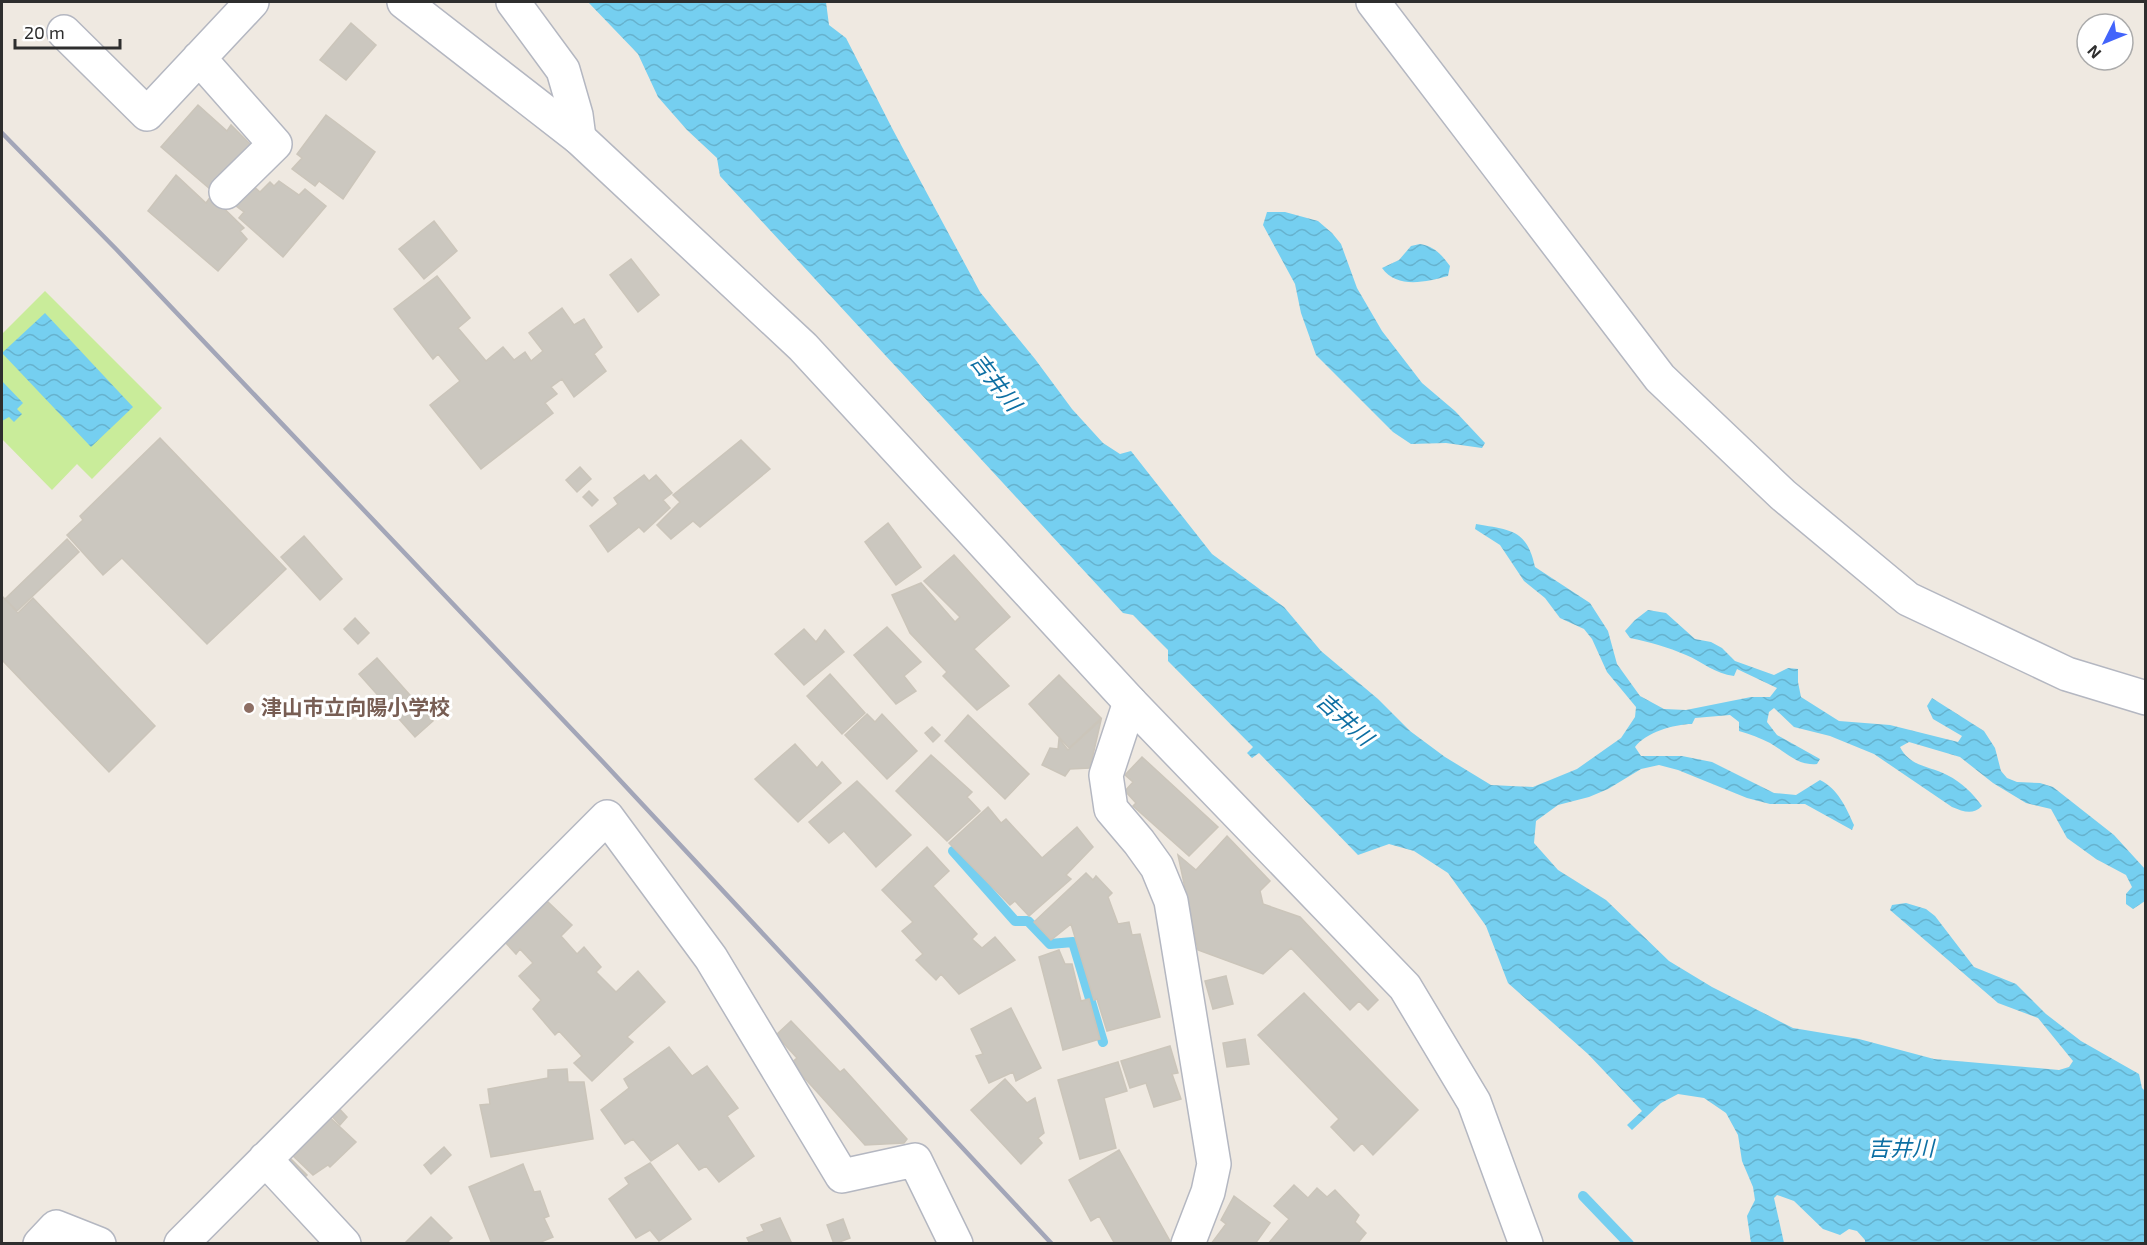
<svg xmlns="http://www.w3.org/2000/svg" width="2147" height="1245" font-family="'Exo 2','Noto Sans JP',sans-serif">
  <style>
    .pitch { fill: #c9ec9a }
    .water { fill: url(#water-waves) }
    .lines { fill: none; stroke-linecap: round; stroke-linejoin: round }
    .stream { stroke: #75cff0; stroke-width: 10 }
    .building { fill: #cbc7bf; stroke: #cbc5ba; stroke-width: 1.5 }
    .street-casing { stroke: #b4b7c1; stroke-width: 36 }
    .secondary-casing { stroke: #b4b7c1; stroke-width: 36 }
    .street { stroke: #fff; stroke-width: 33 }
    .secondary { stroke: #fff; stroke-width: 33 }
    .rail { stroke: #a3a6b8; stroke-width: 4.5 }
    .education-dot { fill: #8d6e63; stroke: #fff; stroke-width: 2 }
    .labels { text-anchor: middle; stroke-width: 6; stroke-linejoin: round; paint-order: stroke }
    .education-label { font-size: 21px; font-weight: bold; fill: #785e54; stroke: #fff; text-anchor: start }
    .water-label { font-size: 22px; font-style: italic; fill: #0d6fa3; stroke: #fff }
  </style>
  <defs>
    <pattern id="water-waves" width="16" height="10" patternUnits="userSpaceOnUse" patternTransform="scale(1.5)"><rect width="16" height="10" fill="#75cff0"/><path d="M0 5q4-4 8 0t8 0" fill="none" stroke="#66b2ce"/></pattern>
  </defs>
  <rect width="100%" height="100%" fill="#efe9e1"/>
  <path class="pitch" d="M45,291L162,408L92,479L77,464L52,490L2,439V334Z"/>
  <path class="water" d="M588,2H826L829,25L846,38L893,130L980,292L1035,359L1072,409L1103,443L1120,454L1131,451L1212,554L1284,607L1321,651L1378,699L1410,731L1445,757L1491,785L1533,787L1577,769L1621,738L1635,717L1636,707L1607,672L1592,639L1584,629L1560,618L1545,598L1524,581L1500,545L1475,529L1476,524C1510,530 1527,529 1535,567L1590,603L1608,631L1617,664L1640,696L1664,709L1686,710L1751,697H1770L1777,688L1737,669L1734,676C1715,674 1703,662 1686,655C1668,647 1649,642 1630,638L1625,631L1635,620L1648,610L1666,613L1695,639L1711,642L1722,648L1735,661L1774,675L1788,668L1798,669V682L1801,697L1839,721L1890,725L1958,742L1962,736L1933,719L1927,706L1932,698L1984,731L1995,748L2001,771L2007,778L2017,782L2040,783L2053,787L2114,835L2145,869V901L2133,909L2126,904V894L2132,887L2126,875L2096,859L2067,838L2051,809L2026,803L1993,783L1960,757L1909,742L1900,747C1910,767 1930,766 1947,775C1963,783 1972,793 1982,806C1973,815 1964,812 1952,807L1874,754L1830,736L1794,727L1774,708L1769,712L1767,722L1777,735L1820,759L1817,764C1797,766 1786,752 1770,743C1760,738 1750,734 1739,731V722L1730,715L1695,718L1692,724C1674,724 1645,733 1635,747L1641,756H1682L1712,762L1774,793L1796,795L1820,780C1838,789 1846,807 1854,825L1852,830L1805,804H1770L1747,798L1678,770L1659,765L1641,769L1608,789L1589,797L1558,805L1536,821L1534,843L1558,870L1606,900L1669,961L1712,987L1793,1028L1859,1039L1934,1059L2059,1070L2069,1067L2073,1061L2038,1018L1998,1003L1890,910L1892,905L1906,903L1926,909L1935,916L1974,967L2016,984L2046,1014L2081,1041L2139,1074L2142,1088L2146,1092L2145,1243H1865V1240L1857,1231L1849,1229L1840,1235L1823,1229L1794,1201L1777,1195L1774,1198L1784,1243H1751L1747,1216L1755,1200L1753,1187L1742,1161L1738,1135L1726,1113L1704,1098L1678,1094L1661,1103L1632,1130L1627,1125L1642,1111L1588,1054L1508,983L1486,926L1448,873L1414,851L1389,844L1358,855L1259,753L1252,758L1247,753L1253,747L1168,661V650L1133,615L1123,613L720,176L717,158L687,130L658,97L638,54Z
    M1267,212H1285L1318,221L1332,233L1341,244L1357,288L1382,331L1422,383L1455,411L1485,443L1482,448L1446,443L1411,444L1393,432L1316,355L1301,313L1295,284L1263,225Z
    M1420,244C1435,247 1440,253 1450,266L1448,276C1426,282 1397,289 1382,268L1399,260L1411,246Z
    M45,313L133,407L91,447L2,353Z
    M2,381L23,403L17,409L22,414L14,422L9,417L2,421Z"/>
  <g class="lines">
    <path class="stream" d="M953,851L1015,921H1028L1050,944L1073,942L1103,1042
      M1583,1196L1629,1244"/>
  </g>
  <path class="building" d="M351,23L376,45L346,80L320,60Z
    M198,105L227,131L231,125L251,145L210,189L161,147Z
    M326,115L375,152L343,199L319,181L315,186L292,169L302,158L297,154Z
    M176,175L206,203L211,196L244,228L240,231L247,239L218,271L148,211Z
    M279,181L299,195L305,189L326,206L283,257L239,218L244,212L236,206L253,186L260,192L270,182L274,186Z
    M434,221L457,251L424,279L399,249Z
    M631,259L659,295L638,312L610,275Z
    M437,276L470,318L458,328L486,361L503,347L514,360L525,352L531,361L543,351L529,333L562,308L574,325L584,319L602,347L594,354L606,371L574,397L562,379L551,387L557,394L545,403L553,413L481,469L430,405L460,381L438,354L433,359L394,309Z
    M160,438L286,569L207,644L122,558L103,575L67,535L83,520L80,516Z
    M741,440L770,469L700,527L693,521L671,539L657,525L680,502L673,495Z
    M580,467L591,479L577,492L566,480Z
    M644,475L649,481L656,475L672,493L663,500L670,508L644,532L639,527L608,552L590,526L618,504L614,498Z
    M589,491L598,500L592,506L583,497Z
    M888,523L921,567L896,585L865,542Z
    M304,536L342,579L320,600L281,557Z
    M67,539L79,552L17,611L5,599Z
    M954,555L1010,617L974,649L1009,686L977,710L943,676L947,672L910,633L892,595L921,583L955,622L960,617L924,581Z
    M2,596L18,613L33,598L155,726L109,772L2,660Z
    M355,618L369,633L358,644L344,629Z
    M887,627L921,662L904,676L916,691L896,704L854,655Z
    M804,629L816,642L825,630L844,652L804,685L775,654Z
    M377,658L433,721L415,737L359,674Z
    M830,674L865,713L842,734L807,696Z
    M1059,675L1101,718L1069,748L1029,704Z
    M867,714L875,722L882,714L917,751L887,779L845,735Z
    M968,715L1029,774L1005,799L945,741Z
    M1101,720L1090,768L1070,769L1065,776L1042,765L1050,748L1058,749L1059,739L1068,750Z
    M932,727L940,735L933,742L925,733Z
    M795,744L817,768L822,762L841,783L798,822L755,779Z
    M931,755L972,792L967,797L980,811L947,841L896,791Z
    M1142,757L1218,827L1189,856L1133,806L1136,803L1125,791L1133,782L1125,775Z
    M857,781L911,835L876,867L844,831L829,843L809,822Z
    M988,807L1001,823L1006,819L1042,858L1077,827L1093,847L1066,875L1071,879L1029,916L1015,901L1010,905L949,843Z
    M1227,836L1270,881L1260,891L1263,904L1300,917L1378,1000L1368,1010L1359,1001L1350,1010L1291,948L1263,974L1198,950L1178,855L1196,870Z
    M927,847L949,871L933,886L977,934L972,939L982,948L995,937L1015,960L959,994L941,974L936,980L916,960L923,954L902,931L913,922L882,890Z
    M1086,873L1093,880L1096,876L1112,893L1108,897L1118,924L1129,922L1132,935L1140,934L1160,1017L1107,1031L1097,999L1094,1000L1071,924L1051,940L1034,922Z
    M547,901L572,925L561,936L577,954L584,947L601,967L596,972L616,992L638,971L665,1002L627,1037L633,1042L592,1081L574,1063L582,1056L559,1031L555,1035L533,1009L541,1000L519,976L533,963L520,949L516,954L505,942Z
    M1059,950L1065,964H1072L1081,1001L1089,999L1100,1039L1063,1050L1039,957Z
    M1226,976L1233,1004L1213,1009L1205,981Z
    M1304,993L1418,1110L1373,1155L1362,1143L1354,1151L1331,1127L1339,1119L1258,1035Z
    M1011,1008L1041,1068L1016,1081L1013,1072L989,1083L976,1056L983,1054L971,1029Z
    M791,1021L840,1072L844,1069L907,1139L904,1143L865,1145L791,1063L797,1058L776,1035Z
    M1245,1039L1249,1064L1227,1067L1223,1043Z
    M1170,1046L1178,1073L1172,1074L1181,1099L1154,1107L1146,1083L1130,1088L1121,1061Z
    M669,1047L692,1076L707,1066L738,1108L727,1116L754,1156L719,1182L706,1166L699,1170L678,1143L651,1161L633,1139L625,1144L601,1110L629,1088L624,1079Z
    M1118,1062L1127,1091L1104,1098L1116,1148L1080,1159L1058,1080Z
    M567,1069L568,1082H584L593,1139L491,1157L480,1105L490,1104L488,1089L548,1078V1070Z
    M1005,1079L1027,1103L1035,1098L1044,1133L1038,1138L1042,1143L1021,1164L971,1110Z
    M334,1103L347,1117L340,1125L326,1110Z
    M324,1112L356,1142L330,1167L328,1165L313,1175L291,1154Z
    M444,1147L451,1155L431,1174L424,1165Z
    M1119,1150L1170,1241L1166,1244H1115L1099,1216L1091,1221L1069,1180Z
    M290,1158L307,1175L300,1182L283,1165Z
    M650,1163L691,1219L659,1241L650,1230L636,1238L609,1199L629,1184L625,1178Z
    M523,1164L534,1192L540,1191L549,1216L544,1218L553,1237L536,1244H492L469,1187Z
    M1294,1185L1308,1198L1317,1188L1327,1197L1335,1190L1359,1215L1355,1222L1366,1233L1357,1244H1268L1289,1219L1274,1206Z
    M1234,1196L1270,1223L1255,1244H1211L1226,1224L1221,1220Z
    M431,1217L452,1238L448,1241L451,1244H404Z
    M780,1218L792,1244H750L747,1238L764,1231L761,1225Z
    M843,1219L850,1238L834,1244L827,1225Z"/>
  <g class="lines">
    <g class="street-casing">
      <path id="street" d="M513,2L563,70L576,115L579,138
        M1373,2L1660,378L1783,495L1908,599L2067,674L2146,698
        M64,32L147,114L252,2
        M199,58L275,144L226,192
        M1130,702L1106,775L1111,809L1139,842L1157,867L1171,901L1214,1164L1208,1192L1188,1244
        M265,1159L344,1244
        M40,1244L56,1227L99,1244
        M181,1244L607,817L711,958L842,1176L915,1160L956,1244"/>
    </g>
    <g class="secondary-casing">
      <path id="secondary" d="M404,2L579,138L803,347L1130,702L1405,987L1474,1102L1526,1244"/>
    </g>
    <use href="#street" class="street"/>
    <use href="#secondary" class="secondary"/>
    <path class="rail" d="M2,133L116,249L602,761L1052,1244"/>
  </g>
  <circle class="education-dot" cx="249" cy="708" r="6"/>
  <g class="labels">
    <g class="education-label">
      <text x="261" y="715">津山市立向陽小学校</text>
    </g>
    <g class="water-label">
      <text transform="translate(996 382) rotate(52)" y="8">吉井川</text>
      <text transform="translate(1345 719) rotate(42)" y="8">吉井川</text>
      <text x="1901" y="1156">吉井川</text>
    </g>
  </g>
  <rect width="2147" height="1245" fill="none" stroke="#2e2e2e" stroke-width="6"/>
  <g transform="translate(2105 42) rotate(227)"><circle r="28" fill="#ffffff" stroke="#ababab" stroke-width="1.5"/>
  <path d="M0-4.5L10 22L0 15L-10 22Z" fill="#4264fb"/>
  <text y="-9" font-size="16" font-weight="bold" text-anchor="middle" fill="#2e2e2e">N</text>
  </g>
  <path d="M15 39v9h105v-9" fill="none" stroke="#2e2e2e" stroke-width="3"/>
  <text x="24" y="39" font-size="18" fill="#2e2e2e" stroke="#ffffff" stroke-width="4.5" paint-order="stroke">20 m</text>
</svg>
